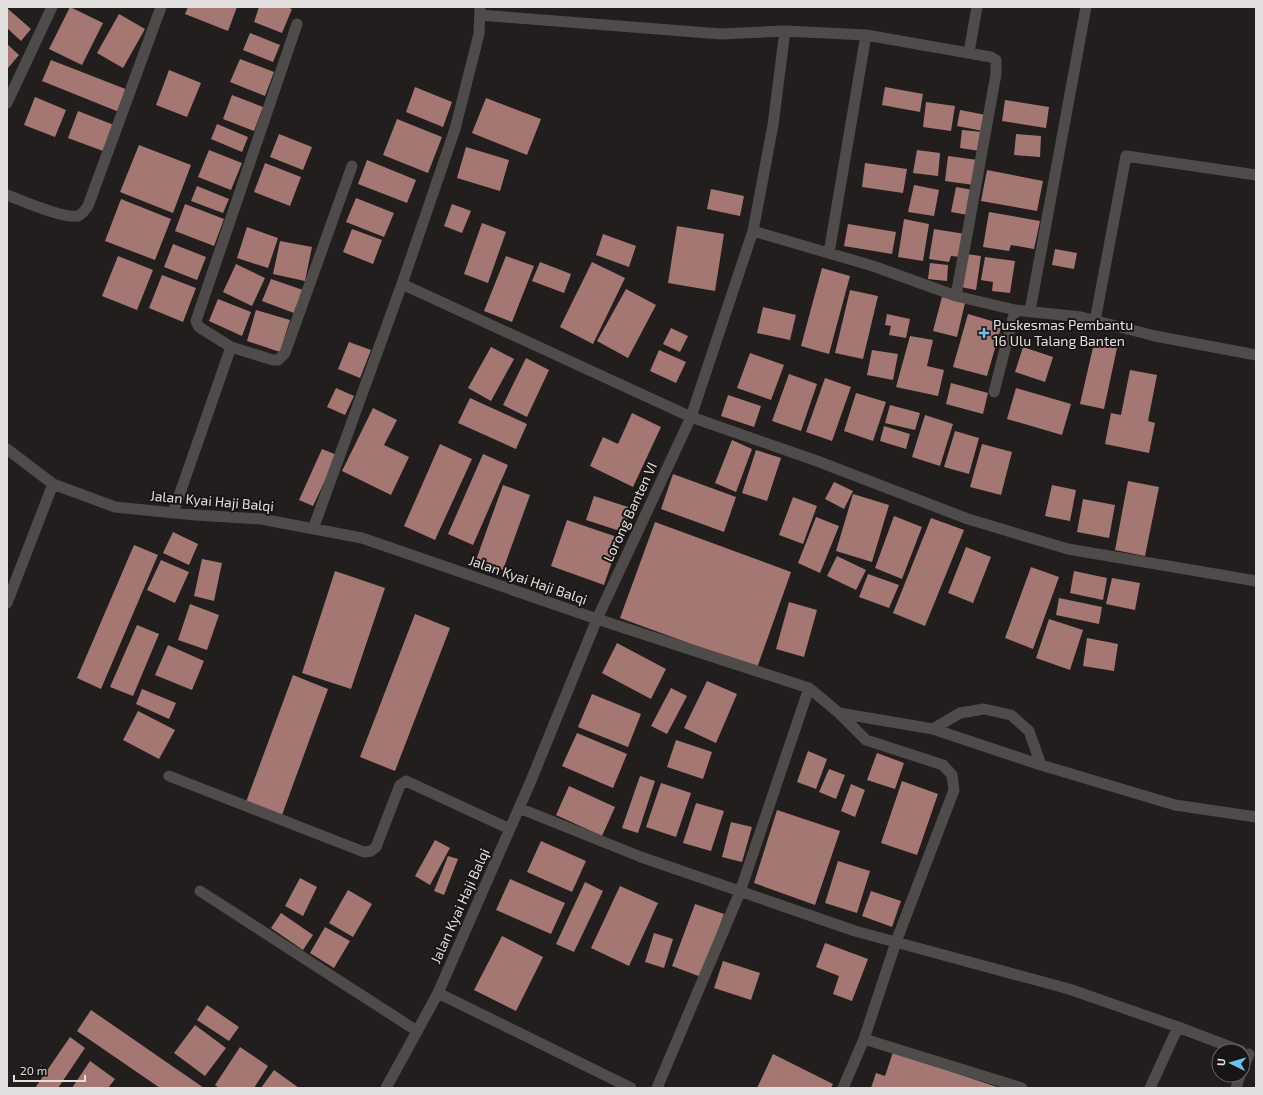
<svg xmlns="http://www.w3.org/2000/svg" width="1263" height="1095" font-family="'Exo 2',sans-serif">
  <style>
    .building { fill: #a57773 }
    .lines { fill: none; stroke-linecap: round; stroke-linejoin: round }
    .minor { stroke: #504b4b; stroke-width: 11 }
    .poi-dot { fill: #6dc2f3; stroke: #191514; stroke-width: 1.5 }
    .labels { text-anchor: middle; stroke-width: 4; stroke-linejoin: round; paint-order: stroke }
    .poi-label { font-size: 14px; fill: #e2dfdf; stroke: #191514; text-anchor: start }
    .street-label { font-size: 14px; fill: #e2dfdf; stroke: #191514 }
  </style>
  <rect width="100%" height="100%" fill="#221e1d"/>
  <path class="building" d="M70,7L103,23L82,65L49,49Z
    M188,7H237L228,31L185,14Z
    M259,7H286L292,9L282,33L254,22Z
    M7,8L31,29L21,41L7,28Z
    M119,14L145,29L123,68L97,53Z
    M250,33L280,45L273,62L243,50Z
    M7,44L19,55L8,68L7,67Z
    M240,59L274,72L265,96L230,82Z
    M51,60L128,90L119,112L42,81Z
    M169,70L201,83L187,117L156,105Z
    M415,87L452,102L443,127L406,112Z
    M885,87L923,94L920,112L882,105Z
    M232,95L263,107L254,131L223,119Z
    M35,97L66,110L55,137L24,125Z
    M486,98L541,119L527,155L472,133Z
    M1005,100L1049,107L1046,128L1002,121Z
    M926,102L955,106L951,131L923,127Z
    M960,110L986,115L983,131L957,126Z
    M78,111L114,125L103,151L68,138Z
    M397,119L442,137L428,173L383,155Z
    M217,124L248,137L242,152L211,139Z
    M962,130L983,132L980,151L960,148Z
    M279,134L312,147L303,170L270,157Z
    M1016,134L1041,136L1040,157L1014,155Z
    M139,145L191,165L173,213L120,192Z
    M466,147L509,160L500,191L457,178Z
    M209,150L242,163L231,190L198,177Z
    M917,150L940,153L938,176L913,173Z
    M948,156L978,160L974,185L945,181Z
    M367,160L416,180L407,203L358,184Z
    M265,163L301,177L290,206L254,192Z
    M865,163L907,169L903,193L862,187Z
    M987,170L1043,181L1037,211L981,201Z
    M914,185L939,190L934,216L908,212Z
    M197,186L229,199L223,213L191,201Z
    M956,187L973,190L968,215L951,212Z
    M711,189L744,196L740,216L707,209Z
    M356,198L394,213L384,237L346,222Z
    M121,199L171,219L155,260L105,241Z
    M185,204L224,219L214,246L175,231Z
    M452,204L471,211L462,233L444,226Z
    M989,212L1040,221L1034,249L1011,245L1009,251L983,247Z
    M904,219L929,224L923,261L898,257Z
    M482,223L506,232L488,283L464,274Z
    M848,224L896,232L892,254L844,246Z
    M677,226L724,234L715,291L668,283Z
    M247,227L278,238L268,268L237,258Z
    M352,229L382,240L373,264L343,252Z
    M934,229L965,234L961,257L951,256L949,262L929,259Z
    M603,234L636,246L629,267L596,255Z
    M280,241L312,247L305,281L273,274Z
    M173,244L206,257L197,280L164,267Z
    M1055,249L1077,253L1074,269L1052,265Z
    M966,254L981,256L976,290L961,287Z
    M118,256L153,270L137,310L102,296Z
    M506,256L534,266L512,322L484,311Z
    M985,257L1015,261L1010,293L992,291L993,282L981,280Z
    M540,262L571,274L564,293L532,281Z
    M592,262L625,278L593,344L560,327Z
    M930,263L948,265L947,281L928,279Z
    M236,264L265,278L252,306L223,292Z
    M822,268L850,276L829,354L801,346Z
    M162,275L196,288L183,322L149,308Z
    M271,279L303,290L294,313L262,301Z
    M626,289L656,305L628,358L597,341Z
    M850,290L878,296L863,359L835,353Z
    M942,297L965,303L957,337L933,331Z
    M218,299L251,312L242,336L209,321Z
    M763,307L796,315L790,340L757,333Z
    M256,310L290,320L280,352L247,341Z
    M887,314L910,319L906,338L889,335L891,326L885,325Z
    M968,314L1002,324L987,376L953,367Z
    M671,328L688,336L680,352L663,344Z
    M910,336L933,340L927,366L944,370L938,396L896,387Z
    M349,342L371,350L360,378L338,369Z
    M1094,343L1117,348L1104,409L1080,404Z
    M491,347L514,359L491,401L468,388Z
    M1023,347L1053,357L1045,382L1015,372Z
    M659,350L686,362L676,383L650,371Z
    M872,350L898,354L893,380L867,375Z
    M750,353L784,365L771,400L737,388Z
    M526,358L549,370L527,417L503,405Z
    M1130,370L1157,375L1148,421L1155,423L1149,453L1105,444L1111,413L1121,415Z
    M789,374L817,384L801,431L772,421Z
    M825,378L851,387L832,441L806,432Z
    M951,383L988,393L983,414L946,404Z
    M336,388L354,396L345,415L327,407Z
    M1016,388L1071,404L1062,435L1007,419Z
    M856,393L886,402L873,441L844,431Z
    M728,395L761,406L754,427L721,416Z
    M470,398L527,424L516,449L458,423Z
    M890,405L920,413L915,430L885,423Z
    M373,408L397,420L384,445L409,457L391,495L342,471Z
    M632,413L661,427L633,487L590,466L603,437L618,444Z
    M925,415L953,424L940,466L912,457Z
    M884,426L910,434L906,449L880,441Z
    M955,431L979,438L969,474L944,467Z
    M732,440L752,449L736,492L715,483Z
    M440,444L472,459L435,540L404,526Z
    M982,444L1012,452L1001,495L970,487Z
    M322,449L337,455L313,506L299,500Z
    M756,450L781,458L767,501L742,493Z
    M483,454L508,465L473,545L448,534Z
    M673,474L736,497L724,532L661,509Z
    M1128,481L1159,487L1145,556L1115,550Z
    M834,482L853,491L844,509L825,499Z
    M503,485L530,495L503,570L476,560Z
    M1052,485L1076,490L1070,521L1045,516Z
    M853,494L889,505L872,562L836,551Z
    M594,496L631,508L623,532L586,520Z
    M793,497L817,506L803,544L779,535Z
    M1083,499L1115,505L1109,538L1077,532Z
    M894,516L922,527L902,579L875,568Z
    M816,517L839,526L820,573L798,563Z
    M931,518L964,530L925,626L893,613Z
    M567,520L620,538L604,585L551,566Z
    M655,522L791,572L757,668L620,618Z
    M173,532L198,544L189,565L163,553Z
    M134,545L158,555L101,689L77,678Z
    M966,547L991,557L973,603L948,593Z
    M837,556L866,570L856,590L827,576Z
    M202,559L222,563L214,601L194,596Z
    M161,560L189,572L175,603L147,590Z
    M1031,567L1059,577L1033,649L1005,638Z
    M335,571L385,588L351,689L302,673Z
    M1074,571L1107,578L1103,600L1070,593Z
    M868,574L899,585L889,608L859,597Z
    M1112,578L1140,583L1135,610L1106,604Z
    M1059,598L1102,607L1099,624L1056,615Z
    M789,602L817,610L804,657L776,649Z
    M190,604L219,615L207,650L178,640Z
    M415,614L450,628L395,771L360,757Z
    M1049,619L1083,630L1070,670L1036,658Z
    M137,625L159,634L133,696L110,687Z
    M1087,638L1118,644L1114,671L1083,666Z
    M617,643L666,669L651,699L602,673Z
    M168,645L204,661L192,690L155,675Z
    M293,675L328,689L282,815L246,802Z
    M707,681L737,694L716,743L684,728Z
    M671,688L687,696L667,734L651,726Z
    M142,689L176,703L169,719L136,704Z
    M592,694L641,714L628,747L578,727Z
    M138,711L175,730L159,759L123,740Z
    M577,733L627,754L613,788L562,766Z
    M676,740L712,752L703,779L667,767Z
    M808,751L827,759L816,789L797,782Z
    M877,753L904,763L895,789L867,780Z
    M829,769L845,775L836,799L819,792Z
    M640,776L655,781L638,833L622,828Z
    M902,781L938,794L917,855L881,843Z
    M661,783L691,793L676,837L646,827Z
    M851,784L865,790L855,817L841,811Z
    M569,786L615,807L602,836L556,815Z
    M696,803L724,811L711,851L683,843Z
    M777,810L840,831L815,905L754,883Z
    M731,822L752,827L742,862L722,857Z
    M435,840L450,848L430,885L415,876Z
    M541,841L586,861L572,892L527,872Z
    M448,856L458,859L444,895L434,891Z
    M838,861L870,871L857,913L825,903Z
    M300,878L317,887L303,916L285,906Z
    M510,879L565,903L551,934L496,910Z
    M585,882L603,891L574,952L556,944Z
    M620,886L658,903L629,966L591,948Z
    M348,890L372,904L353,937L329,923Z
    M871,891L901,901L892,927L862,916Z
    M695,904L724,914L701,977L672,966Z
    M281,913L313,935L303,950L271,928Z
    M325,927L350,941L334,968L310,953Z
    M654,933L673,939L664,968L645,962Z
    M502,936L543,957L516,1011L474,990Z
    M825,943L868,959L852,1001L833,994L839,976L816,967Z
    M723,961L760,973L751,1000L714,988Z
    M207,1005L239,1027L229,1041L197,1020Z
    M91,1010L204,1088H160L77,1031Z
    M195,1025L226,1048L205,1076L174,1053Z
    M70,1037L85,1048L58,1088H35Z
    M240,1047L268,1066L254,1088H219L215,1085Z
    M893,1052L1000,1088H871L876,1073L885,1076Z
    M773,1054L833,1084L831,1088H757Z
    M90,1061L115,1079L108,1088H72Z
    M274,1070L299,1088H261Z"/>
  <g class="lines">
    <path class="minor" d="M480,15L721,34L785,31
      M969,52L977,7
      M7,103L52,7
      M7,195C23,201 63,219 78,216C83,214 85,210 88,206L161,7
      M753,231L873,266L956,296L1015,310L1081,317L1155,336L1256,355
      M829,253L866,35L991,57L996,60V74L956,296
      M402,284L691,417L817,461L968,519L1068,549L1256,581
      M1030,311L1086,7
      M1095,321L1126,156L1256,175
      M231,347L273,360H278L285,353L352,166
      M994,392L1015,310
      M7,449L53,484L115,507L195,515L261,519L362,538L597,619L809,688L839,713L933,729L1041,765L1175,805L1256,817
      M173,513L231,347L199,327L196,321L297,24
      M313,529L402,284L455,129L479,34L480,7
      M7,603L53,484
      M839,713L866,740L943,765L952,775L954,790L896,942L864,1039L843,1088
      M933,729L960,713L984,709L1011,715L1029,731L1041,765
      M169,776L364,852L371,851L376,847L400,785L406,781L510,829
      M519,808L641,857L855,931L1069,989L1178,1027L1241,1051
      M200,891L417,1031
      M438,993L631,1088
      M864,1039L1022,1088
      M1243,1068L1249,1054
      M386,1088L438,993L530,783L597,619L691,417L753,231L773,125L785,31L866,35
      M657,1088L740,892L809,688
      M1150,1088L1178,1027
      M1236,1088L1240,1075"/>
  </g>
  <path class="poi-dot" d="M982 327h4v4h4v4h-4v4h-4v-4h-4v-4h4z"/>
  <g class="labels">
    <g class="poi-label">
      <text x="993" y="330">Puskesmas Pembantu<tspan x="993" dy="16">16 Ulu Talang Banten</tspan></text>
    </g>
    <g class="street-label">
      <text transform="translate(212 501) rotate(5)" y="5">Jalan Kyai Haji Balqi</text>
      <text transform="translate(630 512) rotate(-65)" y="5">Lorong Banten VI</text>
      <text transform="translate(528 580) rotate(19)" y="5">Jalan Kyai Haji Balqi</text>
      <text transform="translate(460 906) rotate(-66)" y="5">Jalan Kyai Haji Balqi</text>
    </g>
  </g>
  <rect width="1263" height="1095" fill="none" stroke="#e2dfdf" stroke-width="16"/>
  <g transform="translate(1231 1063) rotate(275)"><circle r="19" fill="#191514" stroke="#696665"/>
  <path d="M0-3L7 15L0 10L-7 15Z" fill="#6dc2f3"/>
  <text y="-6" font-size="11" font-weight="bold" text-anchor="middle" fill="#e2dfdf">U</text>
  </g>
  <path d="M14 1075v6h71v-6" fill="none" stroke="#e2dfdf" stroke-width="2"/>
  <text x="20" y="1075" font-size="12" fill="#e2dfdf" stroke="#191514" stroke-width="3" paint-order="stroke">20 m</text>
</svg>
